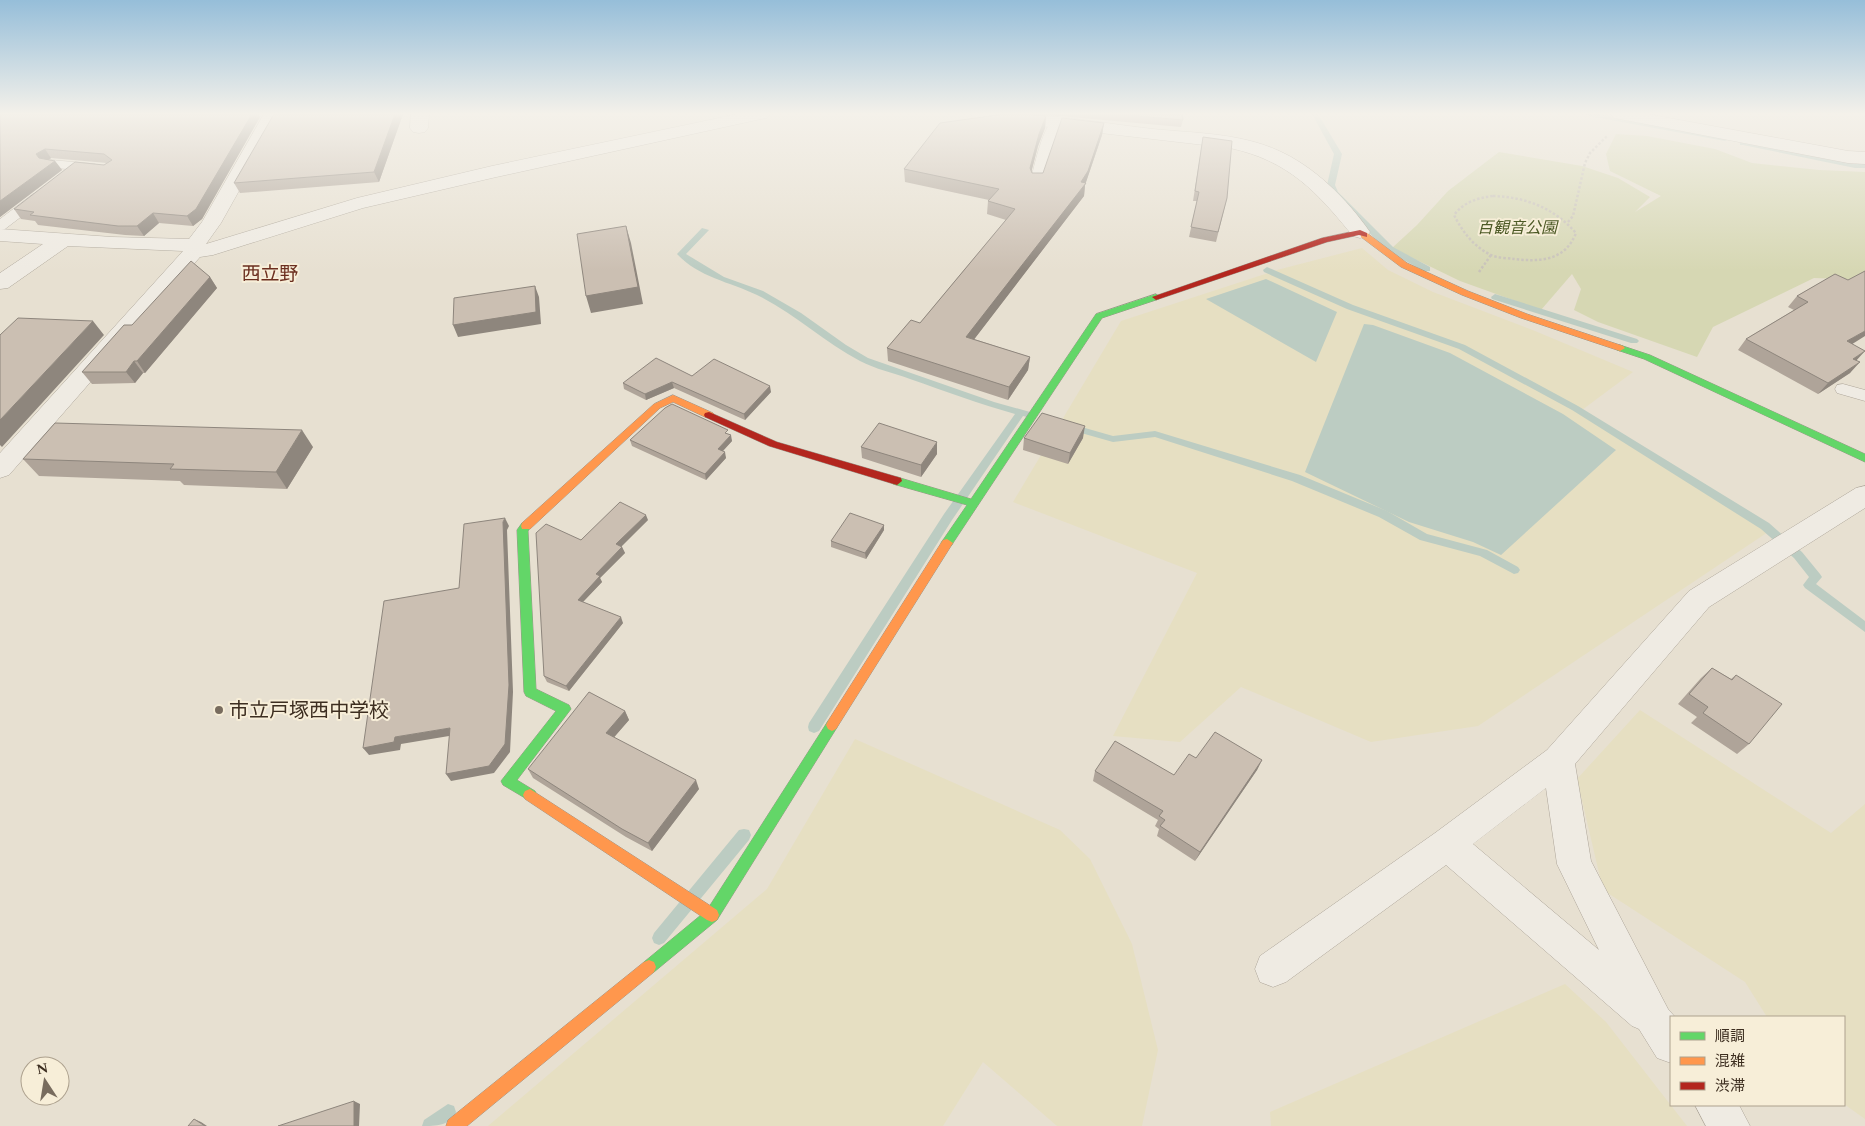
<svg xmlns="http://www.w3.org/2000/svg" width="1865" height="1126" font-family="Spectral,'Noto Sans JP',serif">
  <style>
    .farmland { fill: #e6dfc2 }
    .green { fill: #d6d7b3 }
    .water { fill: #bcccc2 }
    .lines { fill: none; stroke-linecap: round; stroke-linejoin: round }
    .stream { fill: #bcccc2; fill-rule: evenodd }
    .lane-casing { stroke: #ada599; stroke-width: 1 }
    .street-casing { stroke: #ada599; stroke-width: 1 }
    .fast-casing { stroke: #9c958a; stroke-width: 1 }
    .slow-casing { stroke: #9c958a; stroke-width: 1 }
    .jam-casing { stroke: #9c958a; stroke-width: 1 }
    .path { stroke: #c8c2b9; stroke-width: 2.5; stroke-dasharray: 2.5 2; stroke-linecap: butt }
    .lane { fill: #efebe3; fill-rule: evenodd }
    .street { fill: #efebe3; fill-rule: evenodd }
    .fast { fill: #63d668; fill-rule: evenodd }
    .slow { fill: #ff974d; fill-rule: evenodd }
    .jam { fill: #b3261e; fill-rule: evenodd }
    .wall { fill: #afa499 }
    .shaded-wall { fill: #8e867d }
    .building { fill: #cbbfb2; stroke: #8e867d }
    .poi-dot { fill: #786c5e; stroke: #f7eed8; stroke-width: 2 }
    .labels { text-anchor: middle; stroke-width: 4; stroke-linejoin: round; paint-order: stroke }
    .far-park-label { font-size: 16px; font-style: italic; fill: #4d5a26; stroke: #f7eed8 }
    .far-quarter-label { font-size: 19px; fill: #6b2e1e; stroke: #f7eed8 }
    .poi-label { font-size: 20px; fill: #3d2e20; stroke: #f7eed8; text-anchor: start }
  </style>
  <rect width="100%" height="100%" fill="#e7e0d1"/>
  <path class="farmland" d="M1362,248L1388,270L1433,292L1535,331L1633,372L1582,410L1768,532L1478,726L1371,742L1241,687L1180,742L1113,736L1197,573L1013,502L1121,321L1277,270Z
    M1640,710L1831,833L1865,804V1119L1844,1104V1017H1767L1745,982L1603,890L1577,779Z
    M855,739L1060,830L1090,859L1132,944L1158,1050L1142,1126H1057L983,1062L943,1126H488L767,889Z
    M1565,984L1606,1022L1687,1126H1271L1270,1112Z"/>
  <path class="green" d="M1616,134L1647,136L1715,149L1752,163L1819,170L1865,172V280L1814,278L1713,327L1697,357L1598,322L1574,310L1581,289L1572,274L1541,310L1460,281L1392,248L1417,225L1448,191L1499,152L1582,166L1618,178L1650,197L1635,212L1661,196L1610,171L1606,154Z"/>
  <path class="water" d="M1266,279L1337,312L1316,362L1206,299Z
    M1364,324L1373,325L1450,353L1563,414L1616,450L1501,555L1473,542L1409,522L1305,472Z"/>
  <g class="lines">
    <path class="stream" d="M1312,114H1318L1342,154L1335,185L1338,192L1393,247L1430,267V271H1424L1387,251L1332,195L1327,185L1334,154Z
      M1585,114H1599L1725,137L1729,139L1725,141L1589,116Z
      M1740,141L1855,164H1865V168H1855L1743,145H1740Z
      M702,228L709,230L686,254L724,277L763,291L801,313L846,345L868,358L994,402L1030,412L1032,414L1027,417L1023,416L952,520L819,731L814,733L809,731L808,727L809,723L944,514L1015,414C979,404 945,391 910,379C894,373 875,369 860,361C824,342 794,313 757,295C730,282 698,277 677,254Z
      M1267,267L1353,305L1465,345L1578,406L1769,523L1802,552L1820,574L1822,577L1816,584L1865,621V632L1805,588L1803,585L1809,577L1794,558L1761,529L1572,410L1459,349L1347,309L1264,272L1263,270Z
      M1495,294L1637,339L1639,341L1637,343H1631L1492,299L1491,297Z
      M1071,424L1113,436L1155,431L1300,475L1387,511L1427,534L1487,550L1518,567L1520,570L1518,573L1514,574L1480,556L1420,540L1379,517L1292,481L1155,437L1113,442L1067,429L1066,427L1067,425Z
      M744,829L749,830L751,835L749,840L664,943L659,945L654,943L652,938L654,933L739,830Z
      M448,1104L454,1106L456,1112C450,1126 436,1126 422,1126L424,1120Z"/>
    <g class="lane-casing">
      <path id="lane" d="M1055,119L1061,123L1047,161L1043,181L1042,184H1032L1031,181C1033,169 1044,122 1055,119Z
        M51,160L95,164L101,168L95,172L47,167L45,164Z
        M38,193L45,197L43,200L5,229L0,230V219L33,194Z
        M1843,384L1865,390V401L1837,393L1835,389L1837,385Z"/>
    </g>
    <g class="street-casing">
      <path id="street" d="M264,114H282L221,223L206,244L357,198L492,166L738,114H770L767,118L761,119L492,178L363,208L213,255L200,257L9,475L0,478V453L183,251L68,246L8,288L0,289V273L43,244L0,241V229L112,237L189,239L202,222Z
        M411,114H429L428,128L425,132L419,133L413,132L410,128Z
        M971,114C1031,110 1093,122 1153,129C1193,133 1239,133 1277,150C1314,166 1347,199 1370,232L1367,236L1360,238L1353,236C1316,191 1289,161 1230,148L980,119L974,118Z
        M1611,114H1647L1848,151L1865,152V164L1848,163L1620,119L1614,118Z
        M1865,486V508L1709,607L1575,764L1591,861L1668,1009L1675,1017H1671V1063L1657,1058L1639,1029L1632,1026L1446,865L1286,982L1273,987L1260,982L1255,969L1260,956L1435,833L1547,750L1689,591L1856,488ZM1546,788L1557,864L1599,950L1473,844Z
        M1695,1105H1739L1750,1126H1706Z"/>
    </g>
    <g class="fast-casing">
      <path id="fast" d="M1156,294L1160,297L1159,299L1102,318L951,546H943L941,543L943,540L967,505L893,484L892,481L893,478L897,477L971,499L1096,314Z
        M1620,345L1650,355L1865,454V462L1644,359L1617,350L1615,348Z
        M526,522L531,526L528,531L536,689L569,705L571,709L517,780L535,791L537,795L535,799L530,801L503,785L501,781L556,711L526,696L524,692L517,530L522,523Z
        M832,719L836,721L838,725L836,729L717,920L654,972L649,974L644,972L642,967L644,962L707,910L828,721Z"/>
    </g>
    <g class="slow-casing">
      <path id="slow" d="M1361,233H1367L1407,263L1468,291L1527,314L1623,346L1625,348L1620,351L1521,318L1462,295L1401,267L1361,237Z
        M673,395L713,413L714,415L713,417H705L673,402L660,408L530,529H522L521,526L522,523L654,404Z
        M947,539L953,543L951,546L836,729L832,731L828,729L826,725L828,721L943,540Z
        M530,789L717,910L719,915L717,920L712,922L707,920L525,799L523,795L525,791Z
        M649,960L654,962L656,967L654,972L467,1126H446L448,1120L644,962Z"/>
    </g>
    <g class="jam-casing">
      <path id="jam" d="M1360,230L1367,233V237L1359,235L1327,242L1159,299L1156,300L1152,297L1322,238Z
        M709,412L777,442L901,478L902,481L897,485L769,446L705,417L704,415L705,413Z"/>
    </g>
    <path class="path" d="M1493,196C1526,197 1554,208 1576,233C1565,261 1540,262 1514,259C1507,258 1497,258 1491,255C1474,247 1462,231 1454,215C1464,202 1477,198 1493,196Z
      M1568,222L1573,216L1585,163L1590,153L1608,135
      M1479,272L1491,255"/>
    <use href="#lane" class="lane"/>
    <use href="#street" class="street"/>
    <use href="#fast" class="fast"/>
    <use href="#slow" class="slow"/>
    <use href="#jam" class="jam"/>
  </g>
  <path class="wall" d="M0,114H258L260,117L202,219L193,226L159,223L144,236L125,235L38,225L35,221L21,219L14,209L107,163L51,158L49,160L55,161L62,170L0,217Z
    M403,114L379,182L240,193L234,183Z
    M1037,114H1182L1183,120L1181,127Z
    M1046,116L1045,128L1038,146L1031,172L1032,173H1043L1104,123L1102,135L1085,185L1084,196L974,339L1030,357L1028,370L1008,400L888,361L887,348L920,323L1006,220L987,214L988,201L989,200L905,182L904,169Z
    M1203,137L1227,198L1216,242L1189,237L1197,201H1193Z
    M1835,274L1857,360L1850,373L1818,394L1738,350L1746,339L1794,310L1788,307L1797,296Z
    M210,277L217,288L145,373H143L135,383L92,384L82,372L132,325Z
    M692,376L771,392L745,420L674,388L646,400L624,389L623,383Z
    M729,434L732,441L723,451L726,458L706,480L632,446L630,440Z
    M1024,438H1083L1068,464L1023,450Z
    M313,447L287,489L184,485L180,481L39,476L23,459Z
    M861,447L937,454L921,477L862,458Z
    M648,520L621,546L622,547L625,553L600,578L602,582L583,602L623,623L569,691L547,682L544,676L581,540Z
    M884,525V530L866,559L831,547V541Z
    M1712,668L1731,679L1736,675L1749,744L1737,754L1691,723L1697,717L1678,704L1701,678Z
    M625,711L629,720L614,737L699,789L652,851L626,837L533,778L528,769Z
    M1196,758L1262,760L1257,770L1195,861L1157,836L1159,829L1155,826L1158,820L1093,781L1095,771L1174,775Z"/>
  <path class="shaded-wall" d="M252,114H258L260,117L202,219L193,226L187,216Z
    M395,114H403L379,182L374,172Z
    M1046,116L1045,128L1038,146L1029,181L1030,168L1039,134Z
    M1104,123L1102,135L1085,185L1084,196L966,350V337Z
    M45,149L51,158L43,164L39,158L36,154Z
    M55,161L62,170L0,217V201Z
    M153,213L159,223L144,236L137,226Z
    M626,226L631,243L643,304L591,313L586,296Z
    M210,277L217,288L145,373L137,361Z
    M535,286L539,297L541,324L458,337L453,325Z
    M93,321L104,335L2,447L0,445V420Z
    M1865,331V336L1838,353L1847,341Z
    M1865,351L1855,362L1853,359Z
    M1030,357L1028,370L1008,400L1009,387Z
    M134,361L143,373L135,383L126,372Z
    M1860,362L1850,373L1818,394L1828,383Z
    M672,382L674,388L646,400L645,394Z
    M770,386L771,392L745,420L744,414Z
    M1085,426L1083,438L1068,464L1070,453Z
    M302,430L313,447L287,489L276,472Z
    M731,435L732,441L719,455L718,449Z
    M937,442V454L921,477V465Z
    M725,452L726,458L706,480L705,474Z
    M646,515L648,520L618,550L616,544Z
    M505,518L509,526L507,530L513,692L510,752L494,773L451,781L446,774L503,522Z
    M884,525V530L866,559L865,553Z
    M622,547L625,553L600,578L602,582L580,605L578,600L596,574Z
    M621,617L623,623L569,691L566,686Z
    M625,711L629,720L610,742L606,733Z
    M450,728L455,735L401,744L400,750L369,755L363,748L395,737Z
    M1262,760L1257,770L1195,861L1200,852Z
    M696,780L699,789L652,851L648,843Z
    M354,1101L360,1104L359,1126H354Z
    M194,1119L201,1122L207,1126H205Z"/>
  <path class="building" d="M0,114H252L196,209L187,216L153,213L137,226H118L30,215L34,212L14,209L75,162L104,165L112,160L104,154L45,149L36,154L39,158L55,161L0,201Z
    M274,114H395L374,172L234,183Z
    M1004,114H1026L1046,116L1039,134L1030,168L1032,173H1043L1062,118L1104,123L1088,171L1081,182L1086,183L966,337L1030,357L1009,387L887,348L911,320L920,323L1015,209L988,201L999,189L904,169L940,123Z
    M1113,114H1182L1183,120Z
    M1203,137L1232,141L1227,198L1218,232L1191,227L1199,192L1195,191Z
    M626,226L638,287L586,296L577,234Z
    M191,261L210,277L137,361H134L126,372H82L124,325H132Z
    M1865,271V331L1847,341L1865,351L1853,359L1860,362L1828,383L1746,339L1808,302L1797,296L1835,274L1848,280Z
    M535,286L536,312L453,325L454,298Z
    M18,318L93,321L0,420V335Z
    M656,358L692,376L714,359L770,386L744,414L672,382L645,394L623,383Z
    M672,404L728,430L725,433L731,435L718,449L725,452L705,474L630,440L665,408Z
    M1042,413L1085,426L1070,453L1024,438Z
    M55,423L302,430L276,472L170,469L174,464L23,459Z
    M879,423L937,442L921,465L861,447Z
    M620,502L646,515L616,544L622,547L596,574L600,576L578,600L621,617L566,686L544,676L536,533L546,524L581,540Z
    M850,513L884,525L865,553L831,541Z
    M505,518L503,522L509,685L505,744L489,766L446,774L450,728L395,737L394,742L363,748L384,601L459,588L464,524Z
    M1712,668L1732,680L1736,675L1782,704L1749,744L1703,713L1708,707L1689,694Z
    M589,692L625,711L606,733L696,780L648,843L622,829L528,769Z
    M1215,732L1262,760L1200,852L1160,826L1165,820L1159,816L1163,811L1095,771L1115,741L1174,775L1189,754L1196,758Z
    M354,1101V1126H278Z
    M194,1119L205,1126H188Z"/>
  <linearGradient id="sky" x2="0" y2="1"><stop stop-color="#96bed9"/><stop offset="0.42" stop-color="#f4f1ea"/><stop offset="1" stop-color="#f4f1ea" stop-opacity="0"/></linearGradient>
  <rect width="1865" height="271" fill="url(#sky)"/>
  <circle class="poi-dot" cx="219" cy="710" r="5"/>
  <g class="labels">
    <g class="far-park-label">
      <text x="1517" y="233">百観音公園</text>
    </g>
    <g class="far-quarter-label">
      <text x="270" y="280">西立野</text>
    </g>
    <g class="poi-label">
      <text x="229" y="717">市立戸塚西中学校</text>
    </g>
  </g>
  <rect x="1670" y="1016" width="175" height="90" fill="#f7eed8" stroke="#ada18e"/>
  <rect x="1680" y="1032" width="25" height="8" fill="#63d668" stroke="#ada18e"/>
  <text x="1715" y="1041" font-size="15" fill="#3d2e20">順調</text>
  <rect x="1680" y="1057" width="25" height="8" fill="#ff974d" stroke="#ada18e"/>
  <text x="1715" y="1066" font-size="15" fill="#3d2e20">混雑</text>
  <rect x="1680" y="1082" width="25" height="8" fill="#b3261e" stroke="#ada18e"/>
  <text x="1715" y="1091" font-size="15" fill="#3d2e20">渋滞</text>
  <g transform="translate(45 1081) rotate(348)"><circle r="24" fill="#f7eed8" stroke="#ada18e"/>
  <path d="M0-4L9 19L0 12L-9 19Z" fill="#786c5e"/>
  <text y="-8" font-size="14" font-weight="bold" text-anchor="middle" fill="#3d2e20">N</text>
  </g>
</svg>
